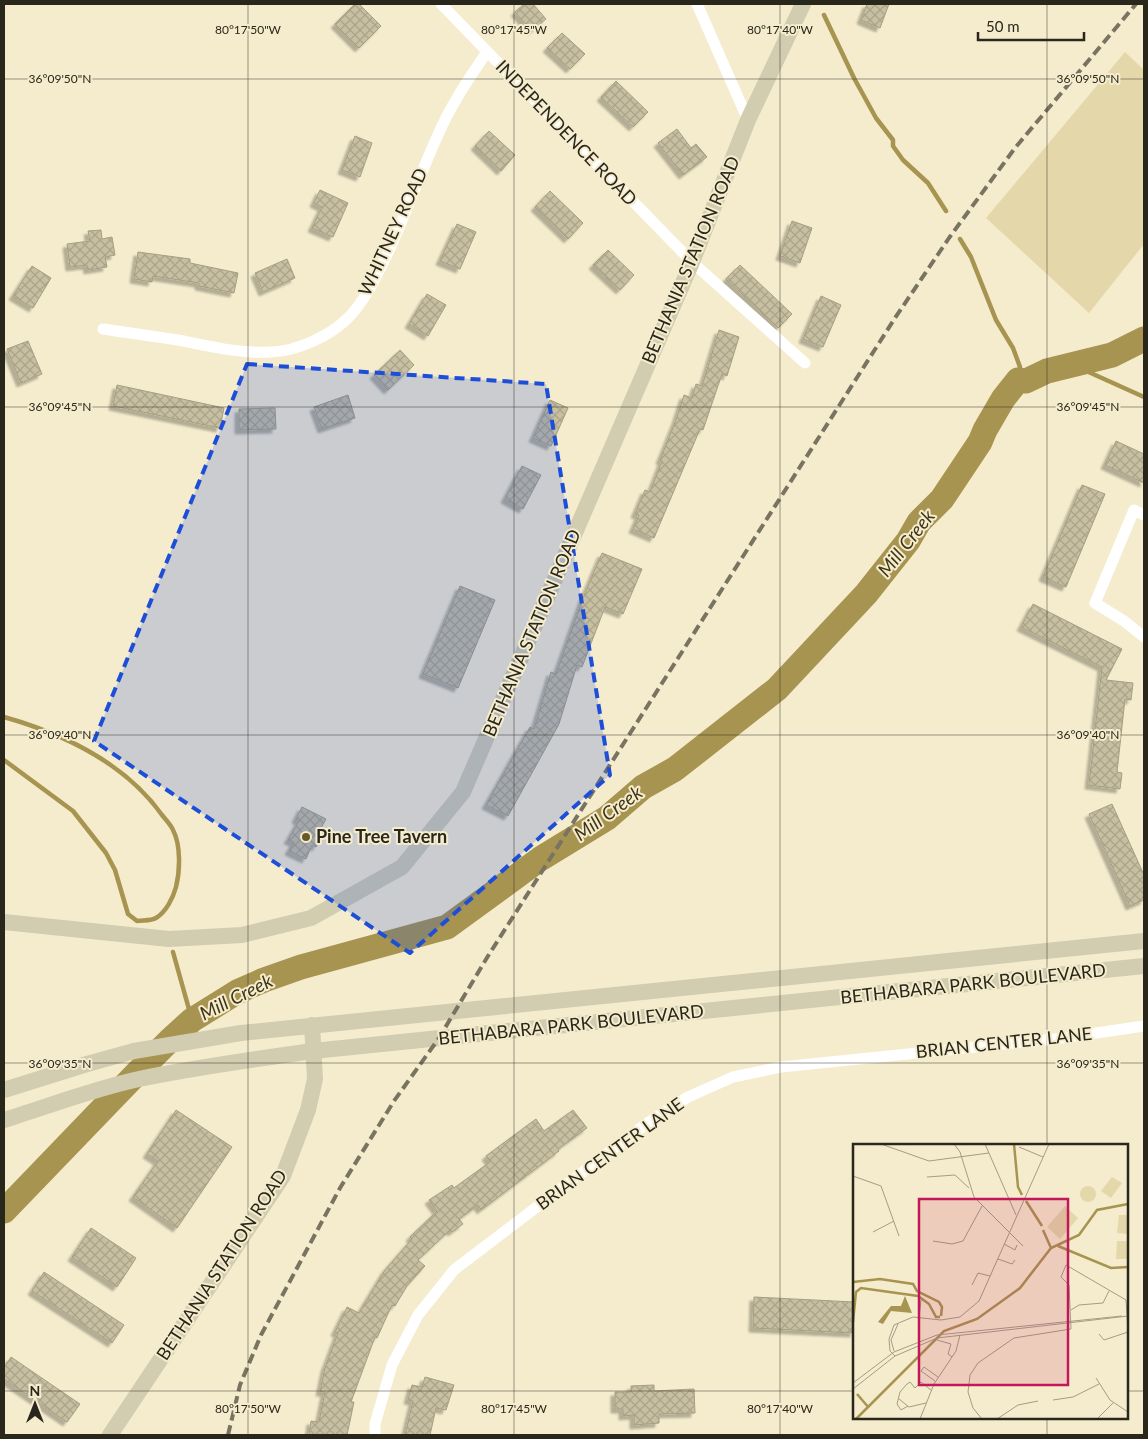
<svg xmlns="http://www.w3.org/2000/svg" width="1148" height="1439" font-family="Lato,sans-serif">
  <style>
    .garden { fill: #e4d7aa }
    .lines { fill: none; stroke-linecap: round; stroke-linejoin: round }
    .stream { stroke: #a79450; stroke-width: 4.5 }
    .river { stroke: #a79450; stroke-width: 25 }
    .building { fill: url(#building-cross-hatch); stroke: #a69e81; filter: url(#shadow) }
    .street { stroke: #fff; stroke-width: 11 }
    .secondary { stroke: #d2ccb0; stroke-width: 16 }
    .rail { stroke: #797461; stroke-width: 4; stroke-dasharray: 10 5; stroke-linecap: butt }
    .marked { fill: #1d4ed8; fill-opacity: 0.2; stroke: #1d4ed8; stroke-width: 4; stroke-dasharray: 10 6; stroke-linejoin: round }
    .ticks { fill: none; stroke: #29261b; stroke-width: 1; stroke-opacity: 0.45 }
    .poi-dot { fill: #685a27; stroke: #f5eccd; stroke-width: 2 }
    .labels { text-anchor: middle; stroke-width: 4; stroke-linejoin: round; paint-order: stroke }
    .street-label { font-size: 18px; fill: #29261b; stroke: #f5eccd }
    .poi-label { font-size: 18px; font-weight: bold; fill: #29261b; stroke: #f5eccd; text-anchor: start }
    .water-label { font-size: 19px; font-style: italic; fill: #3f3618; stroke: #f5eccd }
    .inset-river { fill: none; stroke: #a79450; stroke-width: 2.5 }
    .inset-road { fill: none; stroke: #a39d86; stroke-width: 1 }
    .view { fill: #c2185b; fill-opacity: 0.15; stroke: #c2185b; stroke-width: 2.5 }
    .inset-edge { fill: none; stroke: #29261b; stroke-width: 2.5 }
    .ticks-label { font-size: 12px; text-anchor: middle; fill: #29261b; stroke: #f5eccd; stroke-width: 4; stroke-linejoin: round; paint-order: stroke }
  </style>
  <defs>
    <pattern id="building-cross-hatch" width="8" height="8" patternUnits="userSpaceOnUse" patternTransform="scale(1.25)"><rect width="8" height="8" fill="#c7bfa1"/><path d="M0 0l8 8M0 8l8-8" fill="none" stroke="#aba48a"/></pattern>
    <filter id="shadow"><feDropShadow dx="-4" dy="4" stdDeviation="1" flood-color="#0004"/></filter>
  </defs>
  <rect width="100%" height="100%" fill="#f5eccd"/>
  <path class="garden" d="M1125,52L1144,70V244L1089,313L986,218Z"/>
  <g class="lines">
    <path class="stream" d="M824,15L854,78L876,118L893,140V146L903,160L928,183L946,211
      M960,239L971,257L996,320L1013,348L1020,367L1018,380
      M1073,365L1144,397
      M4,717C64,734 125,763 162,815C166,820 171,825 173,830C181,845 180,871 176,887C173,898 166,912 156,918C151,921 143,920 137,921L128,914L115,870L106,853L73,811L4,760
      M173,952L192,1020"/>
    <path class="river" d="M4,1211L137,1073L169,1041L192,1020L237,992L264,980L301,967L447,927L540,859L607,818L643,787L675,769L777,689L866,594L908,541L919,522L942,499L980,442L985,430L1003,399L1018,380L1026,381L1047,371L1112,355L1144,339"/>
  </g>
  <path class="building" d="M355,4H359L381,26L359,48L335,24Z
    M524,4H533L546,19L532,31L515,12Z
    M867,4H889L880,28L861,20Z
    M562,33L585,54L570,69L547,48Z
    M616,81L648,112L633,127L601,97Z
    M677,129L691,148L696,144L707,157L683,175L658,143Z
    M489,131L515,155L501,171L475,146Z
    M355,136L372,143L360,177L342,170Z
    M320,190L348,203L333,237L312,228L322,207L314,203Z
    M550,191L583,223L568,239L535,207Z
    M792,221L812,228L800,263L780,256Z
    M457,224L476,232L460,269L440,261Z
    M101,230L102,239L112,237L115,255L105,257L107,267L88,270L87,265L70,267L67,244L90,241L88,231Z
    M608,250L634,275L620,290L593,265Z
    M138,252L190,259V263L238,273L234,293L199,286V283L153,276L152,282L134,279Z
    M287,259L295,278L263,292L255,273Z
    M740,265L792,314L778,328L726,279Z
    M32,266L51,278L33,308L13,296Z
    M427,294L446,305L428,336L409,324Z
    M821,296L841,305L823,347L803,339Z
    M719,330L739,337L727,376L722,374L703,430L700,429L654,538L633,529L639,515L635,514L645,490L650,492L662,461L660,460L676,420L684,395L692,398L696,384L702,386Z
    M28,341L42,374L21,383L7,349Z
    M400,350L414,365L388,390L374,375Z
    M117,385L224,408L220,428L113,406Z
    M348,395L355,418L322,429L314,407Z
    M550,400L568,408L551,446L533,438Z
    M275,408L276,429L239,430V409Z
    M1116,441L1144,454V483L1105,465Z
    M522,466L541,475L523,509L505,499Z
    M1082,485L1105,494L1066,587L1043,577Z
    M602,553L642,569L623,614L605,607L582,667L577,665L559,724L508,816L486,805L530,727L534,729L551,672L556,674L583,598Z
    M460,586L495,600L458,688L423,674Z
    M1033,604L1122,649L1106,680L1133,683L1131,700L1125,699L1117,772L1122,773L1120,789L1089,785L1102,667L1021,627Z
    M1112,804L1144,875V900L1130,906L1089,814Z
    M302,807L326,819L320,830L324,832L316,847L312,845L306,859L289,851L294,842L288,840L299,821L296,819Z
    M176,1110L232,1147L177,1228L133,1197L158,1161L147,1154Z
    M573,1110L587,1128L558,1149L559,1151L481,1210L478,1205L459,1219L463,1224L452,1232L450,1230L418,1260L425,1266L407,1286L395,1306L392,1305L377,1338L375,1337L351,1402H354L347,1435H309L311,1421L319,1422L325,1392H320L325,1368L338,1333L335,1332L347,1307L359,1313L385,1270L412,1239L410,1237L437,1211L429,1200L452,1185L454,1188L490,1162L486,1156L536,1119L544,1131Z
    M91,1228L136,1258L117,1287L72,1257Z
    M44,1272L124,1325L112,1343L32,1291Z
    M754,1297L854,1302V1333L753,1328Z
    M11,1357L80,1404L67,1422L4,1379V1368Z
    M425,1377L454,1385L446,1410L436,1408L430,1435H405L413,1401L408,1400L412,1385L422,1387Z
    M654,1385V1391L694,1389L695,1413L659,1414V1423L634,1425V1415L623,1416V1409H615V1392H631V1386Z"/>
  <g class="lines">
    <path class="street" d="M441,4L692,262L805,363
      M697,4L748,120
      M103,329C128,333 153,336 178,340C209,346 240,354 271,352C298,351 330,336 349,317C365,300 375,279 385,259C404,219 419,177 437,137C450,106 468,80 487,52
      M1144,515L1134,510L1095,603L1124,621L1144,637
      M375,1435V1424L392,1365L418,1315L454,1270L646,1124L688,1097L733,1077L781,1067L1055,1039L1144,1026"/>
    <path class="secondary" d="M4,922L169,939L242,935L311,918L402,867L463,792L692,262L748,120L803,4
      M4,1090L87,1064L134,1051L241,1033L1144,941
      M4,1120C49,1106 93,1089 139,1079C197,1067 255,1059 313,1051L1144,966
      M110,1435L283,1176L308,1110L315,1079L312,1025"/>
    <path class="rail" d="M228,1435L240,1385L261,1335L340,1188L394,1101L439,1038L488,956L895,318L949,238L1015,148L1136,4"/>
  </g>
  <path class="marked" d="M247,364L546,384L610,775L410,953L94,741Z"/>
  <path class="ticks" d="M248,4V1435M514,4V1435M780,4V1435M1047,4V1145M4,79H1144M4,407H1144M4,735H1144M4,1063H1144M4,1391H854M1127,1391H1144M1047,1418V1435"/>
  <circle class="poi-dot" cx="306" cy="837" r="5"/>
  <g class="labels">
    <g class="street-label">
      <text transform="translate(566 133) rotate(46)" y="6">INDEPENDENCE ROAD</text>
      <text transform="translate(393 232) rotate(-65)" y="6">WHITNEY ROAD</text>
      <text transform="translate(691 260) rotate(-67)" y="6">BETHANIA STATION ROAD</text>
      <text transform="translate(532 633) rotate(-67)" y="6">BETHANIA STATION ROAD</text>
      <text transform="translate(973 984) rotate(-6)" y="6">BETHABARA PARK BOULEVARD</text>
      <text transform="translate(571 1025) rotate(-6)" y="6">BETHABARA PARK BOULEVARD</text>
      <text transform="translate(1004 1043) rotate(-6)" y="6">BRIAN CENTER LANE</text>
      <text transform="translate(610 1154) rotate(-36)" y="6">BRIAN CENTER LANE</text>
      <text transform="translate(222 1265) rotate(-57)" y="6">BETHANIA STATION ROAD</text>
    </g>
    <g class="poi-label">
      <text x="316" y="843">Pine Tree Tavern</text>
    </g>
    <g class="water-label">
      <text transform="translate(906 543) rotate(-52)" y="7">Mill Creek</text>
      <text transform="translate(608 813) rotate(-36)" y="7">Mill Creek</text>
      <text transform="translate(236 997) rotate(-27)" y="7">Mill Creek</text>
    </g>
  </g>
  <g transform="translate(853 1144)">
    <rect width="275" height="275" fill="#f5eccd"/>
    <path d="M259,33L269,39L258,54L248,47ZM227 50a8 8 0 1 1 16 0a8 8 0 1 1-16 0ZM212,62L225,74L207,95L194,83ZM266,71H275V90L264,89ZM264,97H275V115H263Z" fill="#e4d7aa"/>
    <path d="M52,152L59,169L38,167L30,180L25,178L38,162H48Z" fill="#a79450"/>
    <path class="inset-river" d="M161,0L165,43L169,51M173,57L189,82M190,86L198,104M205,102L258,124L275,123M0,138L27,135L60,140L64,147L86,158L89,163L88,172M0,178L3,148L8,144L65,152L76,160L83,173H87M4,250L16,264M3,275L91,187L124,175L167,144L198,104L226,91L244,66L275,60"/>
    <path class="inset-road" d="M28,0L76,17L136,9M101,0L107,8L121,53L170,102M132,0L163,71M166,3L190,13M0,32L28,42L46,92M74,33L102,31L116,44M20,88L41,77M80,97L99,100L110,97L129,62M151,100L162,106L164,101M145,115L159,120L162,116M119,141L125,129L137,132M218,166L226,161L250,159L256,147M66,174L68,156M246,190L251,196L275,188M84,196L98,200L95,210L99,213M41,207L38,196L45,180M42,212L37,207L36,195L41,181L60,173L88,176L107,173L126,157L196,0M243,234L257,256L275,268M82,237L68,227L71,223L85,233M0,239L41,208L84,191L269,172M0,245L42,212L84,194L275,172M46,255L56,263L73,259M200,256L220,253L246,240M55,262L48,266L44,260L47,248L54,240L57,238L62,244L68,238L78,246M67,275L81,240L103,207L107,191M129,275L120,264L115,248L117,231L125,219L161,194L218,185L216,141L208,133L213,121L273,156L275,187M144,275L165,261L185,257M244,275L260,259"/>
    <path class="view" d="M66,55H215V241H66Z"/>
    <rect width="275" height="275" class="inset-edge"/>
  </g>
  <g class="ticks-label">
    <text x="248" y="34">80°17'50"W</text>
    <text x="514" y="34">80°17'45"W</text>
    <text x="780" y="34">80°17'40"W</text>
    <text x="60" y="83">36°09'50"N</text>
    <text x="1088" y="83">36°09'50"N</text>
    <text x="60" y="411">36°09'45"N</text>
    <text x="1088" y="411">36°09'45"N</text>
    <text x="60" y="739">36°09'40"N</text>
    <text x="1088" y="739">36°09'40"N</text>
    <text x="60" y="1068">36°09'35"N</text>
    <text x="1088" y="1068">36°09'35"N</text>
    <text x="248" y="1413">80°17'50"W</text>
    <text x="514" y="1413">80°17'45"W</text>
    <text x="780" y="1413">80°17'40"W</text>
  </g>
  <rect width="1148" height="1439" fill="none" stroke="#29261b" stroke-width="10"/>
  <g transform="translate(35 1404)" stroke="#f5eccd" stroke-width="4" paint-order="stroke">
  <path d="M0-4L9 19L0 12L-9 19Z" fill="#29261b"/>
  <text y="-8" font-size="14" font-weight="bold" text-anchor="middle" fill="#29261b">N</text>
  </g>
  <path d="M978 32v8h106v-8" fill="none" stroke="#29261b" stroke-width="2.5"/>
  <text x="986" y="32" font-size="15" fill="#29261b" stroke="#f5eccd" stroke-width="4" paint-order="stroke">50 m</text>
</svg>
